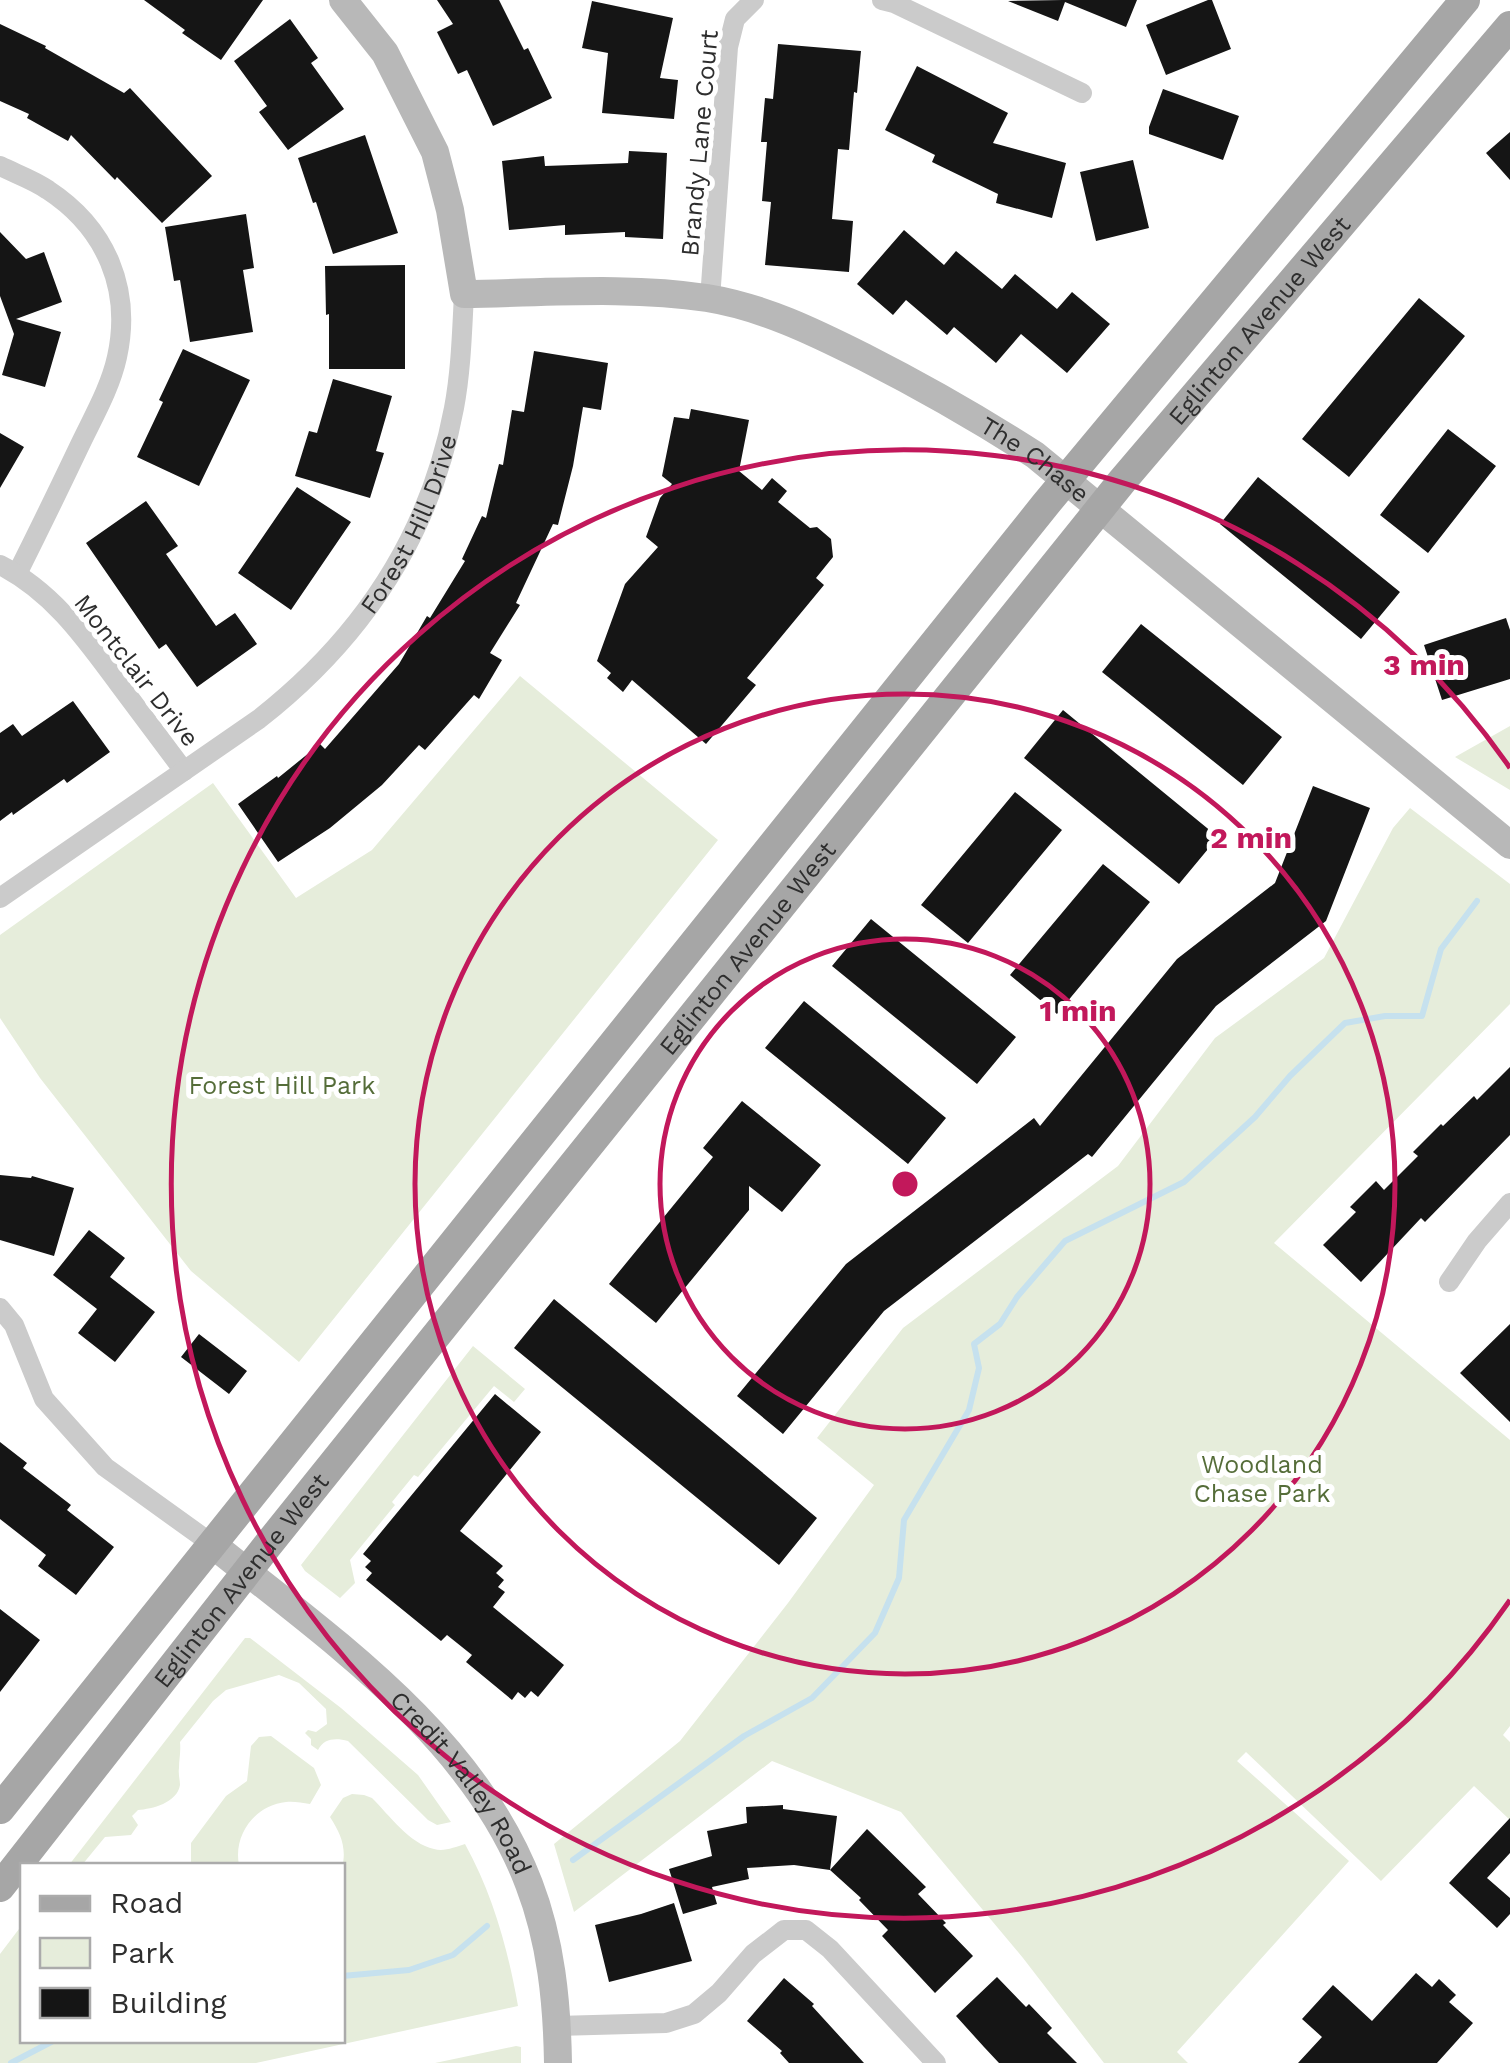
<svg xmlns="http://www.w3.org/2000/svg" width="1510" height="2063" font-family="'Work Sans',sans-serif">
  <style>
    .green { fill: #e6eddb }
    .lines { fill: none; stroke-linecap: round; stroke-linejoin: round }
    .stream { stroke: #c6e1ee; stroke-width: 6 }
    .building { fill: #151515 }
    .street { stroke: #cbcbcb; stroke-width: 20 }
    .secondary { stroke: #b8b8b8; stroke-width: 28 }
    .primary { stroke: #a6a6a6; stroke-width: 30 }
    .ring { fill: none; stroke: #c2185b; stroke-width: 5 }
    .labels { text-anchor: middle; stroke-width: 10; stroke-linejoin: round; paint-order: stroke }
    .street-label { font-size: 25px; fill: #2e2e2e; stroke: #fff }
    .park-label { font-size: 25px; fill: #556d39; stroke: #fff }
    .centre { fill: #c2185b; stroke: #fff; stroke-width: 5 }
    .ring-label { font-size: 30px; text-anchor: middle; font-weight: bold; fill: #c2185b; stroke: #fff; stroke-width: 10; stroke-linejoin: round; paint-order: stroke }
  </style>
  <rect width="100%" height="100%" fill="#fff"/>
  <path class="green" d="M520,676L718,840L299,1362L191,1271L40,1078L0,1018V935L213,783L296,898L372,850Z
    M1510,726V790L1455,757Z
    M1410,808L1510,884V1004L1274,1243L1510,1440V1726L1503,1735L1510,1742V1820L1474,1786L1381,1881L1246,1752L1237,1761L1349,1861L1177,2052L1188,2063H1104L1023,1958L901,1812L772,1761L574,1912L554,1844L680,1741L788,1603L874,1485L817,1438L903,1328L1118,1166L1215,1038L1324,958L1393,828Z
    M473,1346L525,1389L514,1402L494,1386L418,1477L414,1475L392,1502L395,1505L350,1560L355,1583L340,1598L305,1571L301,1565Z
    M245,1638H250L341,1708L418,1775L451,1822L437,1825L428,1820L348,1741C336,1738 324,1738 318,1750L311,1745V1739L305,1733L308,1730L316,1732L327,1724L326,1709L299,1683L279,1675L226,1690L213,1701L180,1742C181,1752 179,1759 179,1768C178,1774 180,1780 180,1785C177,1803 152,1809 138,1810L132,1816L138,1825L131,1835L105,1837L82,1865H69Z
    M271,1736L314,1768L321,1785L310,1804C302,1803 294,1801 286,1802C255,1805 233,1835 239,1865H191V1843L226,1796L247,1781L251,1746L259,1737Z
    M352,1794L364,1795L372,1798C389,1815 410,1844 434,1849C444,1852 455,1847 465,1844C493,1895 508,1949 518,2006L256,2063H0V1954L22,1925V2040H342V1868C347,1848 341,1834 330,1817L343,1798Z
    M516,2046L521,2047V2063H435Z"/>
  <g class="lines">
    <path class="stream" d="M573,1860L744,1736L812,1698L875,1633L899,1578L904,1520L969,1410L979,1368L974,1344L1000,1324L1017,1297L1065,1241L1184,1182L1255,1117L1290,1076L1345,1023L1385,1016H1422L1441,949L1477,901
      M342,1976L409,1970L453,1955L487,1926
      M11,2063L55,2040"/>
  </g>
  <path class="building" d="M144,0H263L221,60L182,33L185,30Z
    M437,0H499L524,50L528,48L552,98L493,126L467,70L458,74L437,32L453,24Z
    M1063,0H1137L1126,27L1065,2L1058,21L1008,1Z
    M1208,0H1212L1231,49L1166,75L1146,25Z
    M592,1L673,18L660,78L678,80L674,119L602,113L608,53L582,48Z
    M290,19L318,58L311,63L344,109L288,150L259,112L267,106L234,61Z
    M0,24L46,46L45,48L124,93L130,88L212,176L162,223L117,177L115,180L71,135L68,141L27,118L29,114L0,101Z
    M778,44L861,51L857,93L854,92L849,150L838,149L832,219L853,221L849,272L765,265L771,202L762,201L767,142H761L765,98L773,99Z
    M917,66L1008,113L993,143L1066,163L1052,218L996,203L998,194L932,162L935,155L885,130Z
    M1163,89L1239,116L1223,160L1149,134V127Z
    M1510,132V180L1486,153Z
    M365,135L398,233L333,254L316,202L313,203L298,158Z
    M629,151L667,153L663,239L625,237V232L565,235V225L509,230L502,161L544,156L545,166L628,163Z
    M1133,160L1149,228L1096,241L1080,172Z
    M246,214L254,268L243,270L253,332L190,342L180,280L174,281L165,227Z
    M904,230L944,265L956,251L1002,289L1015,274L1057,309L1072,292L1110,324L1067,373L1021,334L996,363L954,327L947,335L906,300L893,315L857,284Z
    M0,232L26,259L44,252L62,302L16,319L61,332L45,387L2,375L14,334L0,296Z
    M405,265V369H329V314L326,315L325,266Z
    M1419,298L1465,336L1349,477L1302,439Z
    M183,349L250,380L199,486L137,457L163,402L159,400Z
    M534,351L608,363L601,410L583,407L573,466L558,525L553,524L516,603L520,605L490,653L502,660L479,699L474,695L425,750L419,745L382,785L330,828L278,862L238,804L277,776L278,778L320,744L325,749L399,664L427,616L430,618L465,561L462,559L482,516L486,518L499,464L503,465L512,410L524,412Z
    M333,379L392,396L376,451L384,453L370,498L295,476L309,431L317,433Z
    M691,409L749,420L739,471L762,490L772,478L787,491L778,502L810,528L817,527L831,539L833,557L816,578L824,585L747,678L756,685L706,744L632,680L623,692L607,678L611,673L597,661L625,584L658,547L646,537L660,498L672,484L662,476L674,417L689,419Z
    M1448,429L1496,466L1428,553L1380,515Z
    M0,433L24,447L0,488Z
    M1258,477L1400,592L1361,639L1220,524Z
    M297,487L351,522L291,610L238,573Z
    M146,501L178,546L166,554L216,626L235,613L257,644L197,687L166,644L159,649L86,543Z
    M1506,618L1510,630V679L1442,700L1424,645Z
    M1141,624L1282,737L1243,785L1102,672Z
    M73,701L110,752L67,783L64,779L13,815L12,812L0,821V733L13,724L22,736Z
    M1063,710L1218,837L1179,884L1024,758Z
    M1313,786L1370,808L1326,921L1216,1006L1092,1157L1088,1154L884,1311L783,1434L737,1396L846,1264L1034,1118L1040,1126L1177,959L1275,883Z
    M1015,792L1062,830L968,943L921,905Z
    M1103,864L1150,902L1057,1014L1010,975Z
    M871,919L1016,1037L977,1084L832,966Z
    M804,1001L946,1118L908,1164L765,1048Z
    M1510,1067V1135L1425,1222L1421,1218L1361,1282L1323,1245L1356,1212L1350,1207L1376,1181L1384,1190L1418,1156L1413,1152L1441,1124L1443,1126L1474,1096L1477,1100Z
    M742,1101L821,1165L782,1212L749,1186V1210L656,1323L609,1284L713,1157L703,1148Z
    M0,1175L31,1178L32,1176L74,1188L54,1256L0,1240Z
    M89,1230L125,1258L110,1277L155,1312L115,1362L78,1333L97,1309L53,1275Z
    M554,1299L817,1518L779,1565L514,1348Z
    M1510,1324V1422L1460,1373Z
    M199,1334L247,1371L229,1394L181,1357Z
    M495,1394L541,1432L460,1531L503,1566L496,1573L504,1580L498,1587L505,1592L493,1607L564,1665L538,1697L531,1691L525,1698L518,1692L512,1700L466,1662L472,1655L447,1635L441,1641L366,1580L372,1573L365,1567L371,1561L363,1554Z
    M0,1442L27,1463L23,1468L71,1505L67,1510L114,1547L76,1595L38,1566L46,1555L0,1519Z
    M0,1609L40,1640L0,1692Z
    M783,1805V1809L837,1816L830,1870L794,1865L747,1868L749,1879L712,1887L717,1904L683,1914L669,1869L712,1856L707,1831L747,1823L746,1807Z
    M1510,1818V1853L1487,1878L1510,1898V1914L1497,1928L1449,1883Z
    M867,1829L926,1887L918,1894L946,1923L943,1925L973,1956L935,1993L882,1936L888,1930L859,1900L861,1898L830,1870Z
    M674,1903L692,1961L609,1982L595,1925L641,1914Z
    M1416,1973L1432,1987L1439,1979L1456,1995L1449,2002L1473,2023L1437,2063H1298L1322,2037L1302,2019L1333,1985L1372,2021Z
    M997,1977L1026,2007L1029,2004L1052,2028L1047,2033L1077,2063H999L984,2047L956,2016Z
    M784,1978L814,2004L812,2006L864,2063H789L780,2053L782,2051L747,2021Z"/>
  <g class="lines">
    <g class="street">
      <path d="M882,0L894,3L1082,93"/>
      <path d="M0,166C16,174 34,180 48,190C106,228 132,289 117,357C110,389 92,419 78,449C58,491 38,532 17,574"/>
      <path d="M710,299L728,47L735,19L754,0"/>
      <path d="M0,565C53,592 85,638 119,684C141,713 162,742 184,771"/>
      <path id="s1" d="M0,898L259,719C361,639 430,536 454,408C461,371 462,332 464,294"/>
      <path d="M1449,1282L1477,1241L1510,1203"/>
      <path d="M0,1308L14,1325L44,1399L105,1467L212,1544"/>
      <path d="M557,2026L666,2023L694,2014L719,1993L753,1954L784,1930H806L830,1949L936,2063"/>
    </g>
    <g class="secondary">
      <path id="s2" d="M343,0L385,53L435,152L450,210L464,294C545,293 628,286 707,298C763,307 814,332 864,357C923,387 979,419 1035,455L1510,845"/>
      <path id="s3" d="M212,1544C330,1639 473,1736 529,1884C551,1941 557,2002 558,2063"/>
    </g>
    <g class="primary">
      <path d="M0,1809L1045,505L1465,0"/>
      <path id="s4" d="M0,1887L267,1546L1123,480L1510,26"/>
    </g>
  </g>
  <g class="ring">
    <circle cx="905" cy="1184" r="245"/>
    <circle cx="905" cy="1184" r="490"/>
    <path d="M1510 1600A734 734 0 1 1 1510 768"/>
  </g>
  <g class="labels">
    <g class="street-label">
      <text transform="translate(699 143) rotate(-85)" y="9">Brandy Lane Court</text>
      <text dy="9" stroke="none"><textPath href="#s4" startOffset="2010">Eglinton Avenue West</textPath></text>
      <text dy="9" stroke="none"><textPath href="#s2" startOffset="935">The Chase</textPath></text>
      <text dy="9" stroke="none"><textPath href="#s1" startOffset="565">Forest Hill Drive</textPath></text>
      <text transform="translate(137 670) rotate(52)" y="9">Montclair Drive</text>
      <text dy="9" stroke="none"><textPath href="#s4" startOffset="1200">Eglinton Avenue West</textPath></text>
      <text dy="9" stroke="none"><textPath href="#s4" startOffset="390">Eglinton Avenue West</textPath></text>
      <text dy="9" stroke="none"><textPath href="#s3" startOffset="348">Credit Valley Road</textPath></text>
    </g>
    <g class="park-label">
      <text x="282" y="1094">Forest Hill Park</text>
      <text x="1262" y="1473">Woodland<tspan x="1262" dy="29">Chase Park</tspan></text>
    </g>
  </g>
  <circle cx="905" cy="1184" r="15" class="centre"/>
  <g class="ring-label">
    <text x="1424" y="675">3 min</text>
    <text x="1251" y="848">2 min</text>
    <text x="1078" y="1021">1 min</text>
  </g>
  <rect x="20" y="1863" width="325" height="180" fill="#ffffff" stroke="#ababab" stroke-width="2.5"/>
  <rect x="40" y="1896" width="50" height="15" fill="#a6a6a6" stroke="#ababab" stroke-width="2.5"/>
  <text x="110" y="1913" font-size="30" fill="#2e2e2e">Road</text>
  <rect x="40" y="1938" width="50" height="30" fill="#e6eddb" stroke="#ababab" stroke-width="2.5"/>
  <text x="110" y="1963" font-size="30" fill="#2e2e2e">Park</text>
  <rect x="40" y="1988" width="50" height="30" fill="#151515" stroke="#ababab" stroke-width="2.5"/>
  <text x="110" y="2013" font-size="30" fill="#2e2e2e">Building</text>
</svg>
